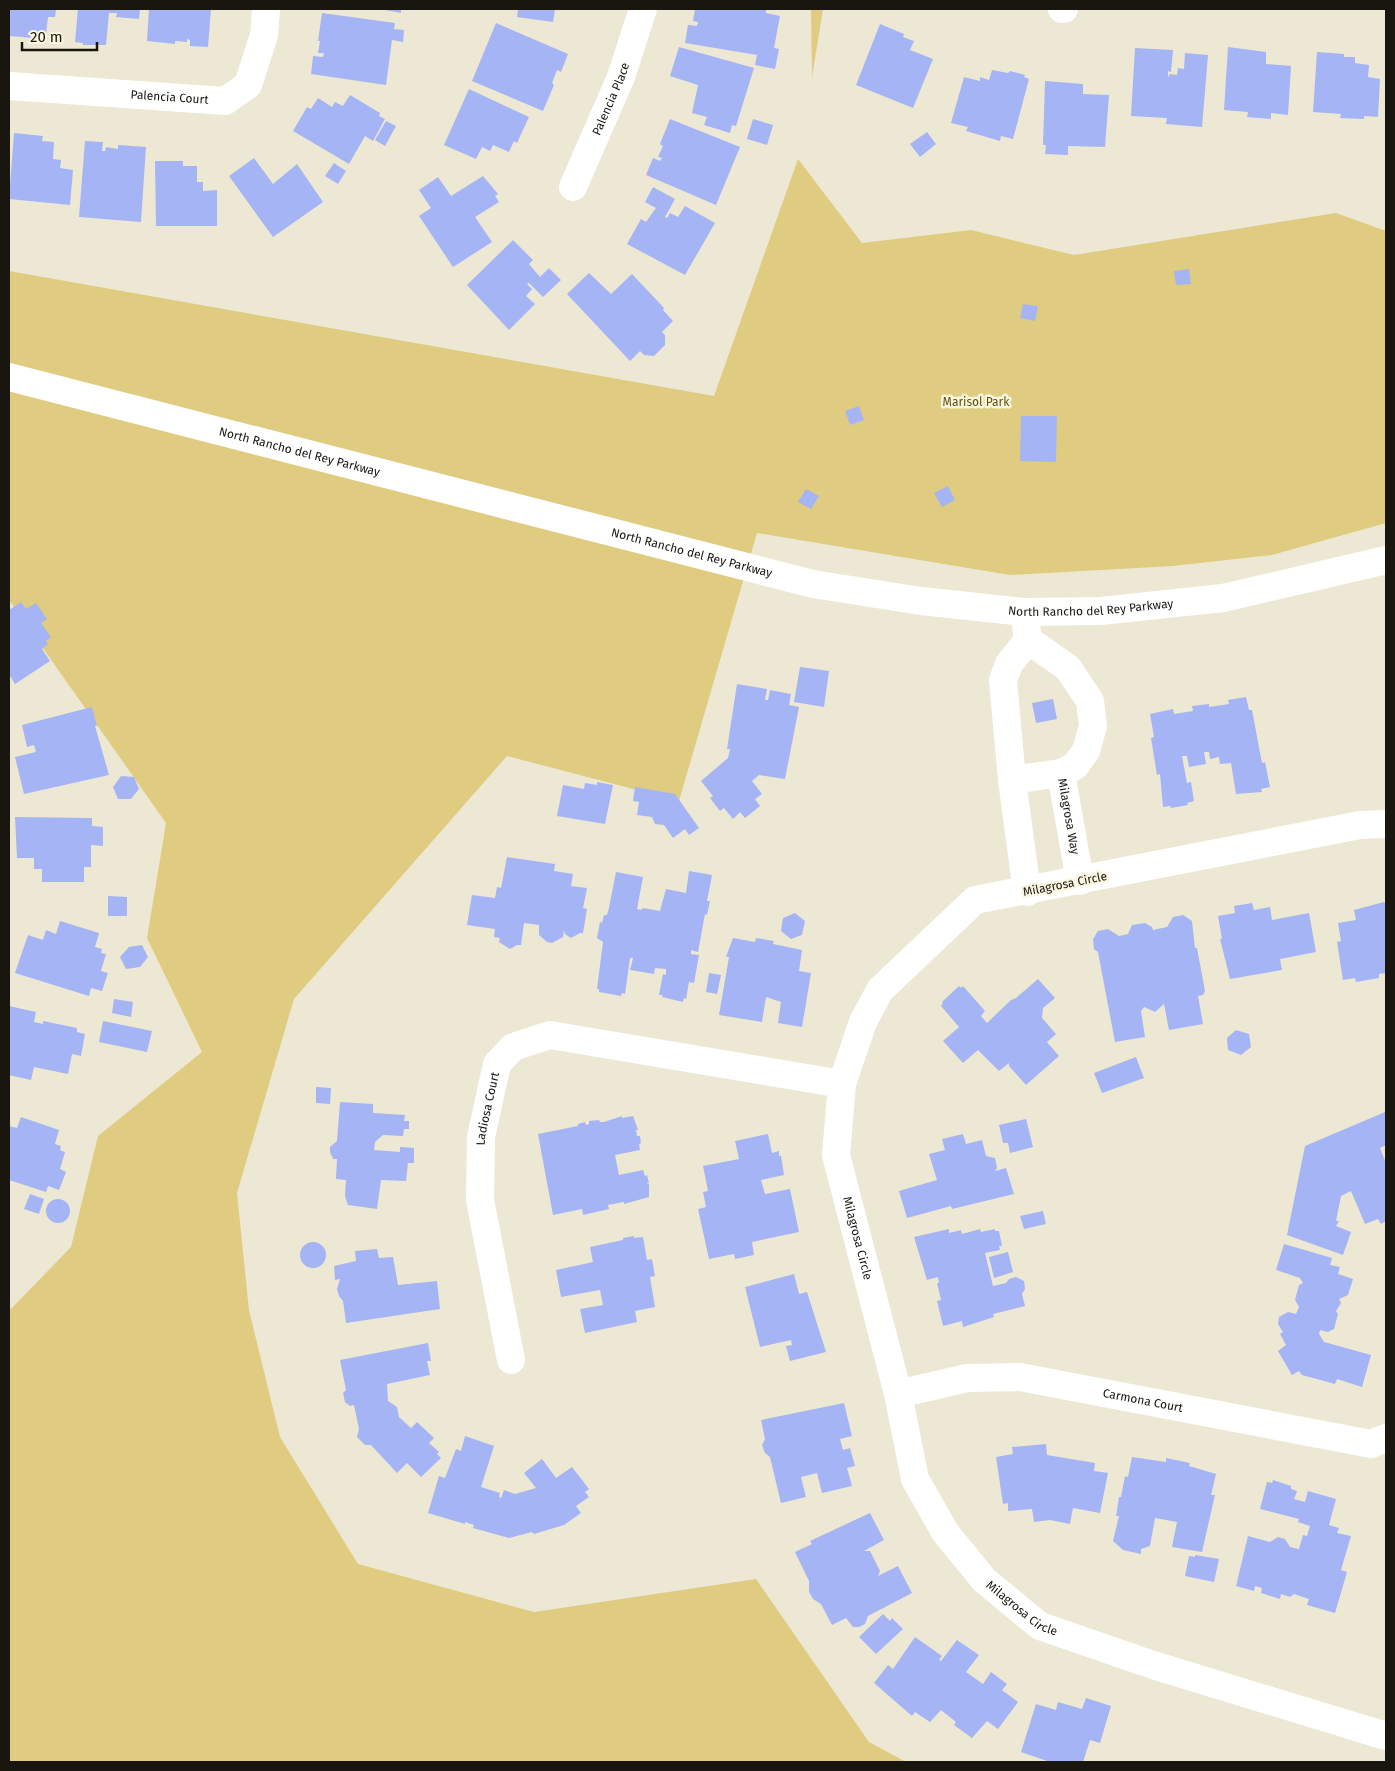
<svg xmlns="http://www.w3.org/2000/svg" width="1395" height="1771" font-family="'Fira Sans',sans-serif">
  <style>
    .green { fill: #dfcc81 }
    .building { fill: #a5b4f4 }
    .lines { fill: none; stroke-linecap: round; stroke-linejoin: round }
    .minor { stroke: #fff; stroke-width: 28 }
    .tertiary { stroke: #fff; stroke-width: 28 }
    .labels { text-anchor: middle; stroke-width: 5; stroke-linejoin: round; paint-order: stroke }
    .street-label { font-size: 12px; fill: #18160f; stroke: #fbf6e0 }
    .park-label { font-size: 12px; fill: #635309; stroke: #fbf6e0 }
  </style>
  <rect width="100%" height="100%" fill="#ede8d3"/>
  <path class="green" d="M811,9H823L812,77Z
    M798,159L862,243L971,230L1074,255L1336,213L1386,231V523L1272,555L1173,566L1010,575L757,533L679,801L507,756L294,999L237,1193L249,1310L280,1437L358,1564L534,1612L756,1579L869,1742L906,1762H9V1311L71,1247L98,1136L202,1052L147,938L166,823L9,600V271L714,396Z"/>
  <path class="building" d="M9,9H56L55,17H48L46,34L34,33V38L9,36Z
    M78,9H140L139,19L116,17L117,13H109L106,45H83V43L75,42Z
    M149,9H211L208,47L190,46V40L187,39V42L175,41V44L147,41Z
    M380,9H401V13Z
    M518,9H555L553,22L517,17Z
    M695,9H766V13L780,16L774,48L779,49L775,69L755,65L757,55L685,43L688,25L697,26L698,22L693,21Z
    M322,13L395,23L394,29L404,30L403,42L392,40L386,85L311,74L313,56L323,57L324,53H318L320,41H318Z
    M496,23L568,54L561,72L557,70L552,83L554,85L543,111L472,81Z
    M880,24L904,34L903,37L914,41L910,50L933,59L913,108L856,85Z
    M679,47L754,68L736,126L732,125L730,133L704,125L707,117L692,113L698,85L670,76Z
    M1228,47L1266,52V64L1291,66L1288,115L1271,113V119L1247,117L1248,112L1224,110Z
    M1135,48L1173,50L1171,72L1168,71V77L1170,74L1177,75L1178,68L1184,69L1185,53L1208,55L1202,127L1166,124L1167,118L1131,116Z
    M1317,52L1344,54V57H1355V63L1369,65L1368,77L1380,79L1378,117L1364,116V119L1340,118L1341,114L1313,112Z
    M992,70L1008,73L1010,71L1025,75L1024,77L1029,79L1013,139L1001,136L1000,141L966,131L968,127L951,123L964,77L980,81V77L989,80Z
    M1045,81L1083,84V94L1109,95L1105,147L1068,146V155L1045,154L1046,145H1043Z
    M469,89L529,117L517,143L514,141L509,152L493,145L490,151L482,147L476,159L444,145Z
    M350,95L380,113L379,116L385,119L373,141L365,136L349,164L293,131L307,107L311,109L318,98L332,107L335,102L343,106Z
    M670,119L740,147L716,205L646,175L653,158L660,161L662,158L658,157L663,146L660,144Z
    M753,119L773,125L767,145L747,139Z
    M386,121L396,126L385,146L375,140Z
    M927,132L936,144L920,157L910,144Z
    M14,133L43,136L42,141L54,142L53,159L61,160L60,168L73,170L70,205L9,199Z
    M85,141L103,142L102,151H105L106,147L118,149V145L146,147L141,222L79,217Z
    M254,158L273,184L297,164L323,202L273,237L229,176Z
    M155,161H183V166H197V182H203V191L217,190V226H156Z
    M334,163L346,171L338,184L325,176Z
    M483,176L498,194L495,196L499,202L475,217L492,242L453,267L419,216L431,208L419,190L438,177L451,196Z
    M653,187L675,199L665,217L667,218L670,213L678,217L685,206L715,223L685,275L627,244L641,219L646,222L656,208L645,202Z
    M513,240L533,260L529,264L540,277L549,268L561,280L543,297L529,283L527,284L532,289L526,296L535,304L509,330L467,285Z
    M1189,269L1191,284L1176,285L1174,271Z
    M589,273L611,294L632,274L664,308L663,310L673,321L662,332L665,335V345L654,356L644,355L640,351L630,361L567,294Z
    M1023,304L1038,306L1035,321L1020,318Z
    M859,406L864,420L850,425L845,411Z
    M1021,416H1057L1056,462L1020,461Z
    M948,486L955,500L942,507L934,493Z
    M806,489L819,496L811,509L798,502Z
    M21,602L26,609L36,603L47,619L41,623L51,637L46,641L48,644L42,649L50,661L15,684L9,674V610Z
    M800,667L829,671L824,707L794,702Z
    M737,684L767,689L765,700H768L770,690L791,694L789,705L799,707L785,779L759,775L752,781L762,794L755,799L760,806L745,818L740,812L733,819L724,808L720,811L710,798L713,796L701,781L728,758L730,749H727Z
    M1246,697L1249,710H1252L1262,763L1265,762L1270,787L1261,789L1262,792L1236,794L1231,763L1220,764L1219,757L1210,759L1209,752H1204L1206,764L1189,767L1187,756H1182L1187,783L1191,782L1194,801L1187,803L1188,805L1171,808L1170,806L1163,807L1160,774L1157,775L1151,738L1154,737L1150,714L1173,709L1174,714L1193,711L1192,706L1209,704V707L1229,704L1228,700Z
    M1053,699L1057,719L1036,723L1032,703Z
    M92,707L97,726H95L109,775L24,794L15,757L36,752L34,745L27,747L22,725Z
    M121,776L134,777L139,789L131,799H118L113,787Z
    M597,782L613,785L605,824L557,816L563,785L584,789L585,783L597,785Z
    M635,787L675,794L699,828L689,835L685,829L673,838L664,825L655,824L652,817L637,815L639,802L633,801Z
    M15,817L92,818V826L103,827V846L91,845V867H84V882H42V869H34V858H17Z
    M507,857L555,864L554,871L573,874L571,886L587,888L583,908L587,909L583,933H580L571,938L565,934L564,930L563,937L552,943L547,942L539,935V925L524,923L521,945H517L510,949L499,942L500,938L494,937L495,929L467,925L472,895L495,898L497,887L501,888Z
    M689,871L712,875L707,901H710L707,915L705,914L698,952L691,950V954L699,955L694,983L689,982L686,999L684,998L683,1002L662,997L663,995H659L663,974L666,975V969L655,968L654,974L630,970L633,958H630L625,994L622,993L621,996L599,992V989H597L603,942L597,938L600,922L602,923L604,915H607L609,908L616,872L643,877L637,909L641,910L643,908L660,911L666,889L686,893Z
    M108,896L127,897V916H108Z
    M1384,902L1386,905V973L1379,974V978L1356,982L1355,978L1343,980L1337,942L1341,941L1338,923L1356,920L1354,910Z
    M1252,903L1254,910L1270,907L1272,920L1309,913L1316,952L1280,959L1282,970L1230,979L1220,939H1222L1218,916L1235,913L1234,906Z
    M795,913L805,921L802,935L791,939L781,931L783,918Z
    M1183,915L1192,921L1195,948H1197L1205,991L1203,995L1198,996L1203,1024L1169,1030L1164,1004L1155,1012L1144,1007L1141,1011L1145,1037L1115,1042L1098,952L1094,949L1093,939L1098,931L1108,929L1119,936L1128,934L1132,925L1145,923L1152,927L1153,930L1167,927L1173,917Z
    M60,921L99,933L95,947L102,949L101,953L106,954L101,971L108,973L102,991L91,988L89,996L15,973L28,935L43,940L46,930L56,934Z
    M733,938L755,942L756,938L774,941L773,944L802,950L799,971L811,973L802,1027L778,1023L781,1002L766,997L762,1022L719,1015L729,957H726Z
    M142,945L148,957L140,967L126,969L120,957L129,947Z
    M709,973L721,975L717,994L706,992Z
    M1038,979L1055,998L1043,1008L1042,1018L1056,1034L1047,1042L1059,1056L1026,1085L1009,1066V1063L999,1071L978,1050L963,1063L943,1041L959,1027L941,1006L943,1003L942,1002L959,986L961,988L963,986L985,1011L981,1016L987,1023L1011,1000L1016,998Z
    M114,999L133,1002L131,1017L112,1013Z
    M9,1006L36,1012L34,1022L43,1024V1021L77,1028V1032L85,1034L81,1056L72,1054L68,1074L34,1067L31,1080L9,1075Z
    M103,1021L152,1031L147,1052L99,1042Z
    M1236,1030L1249,1034L1251,1047L1241,1055L1228,1050L1227,1038Z
    M1136,1057L1144,1078L1102,1093L1094,1073Z
    M316,1087L331,1088L330,1104L316,1103Z
    M340,1102L373,1104V1113L405,1115L404,1121H409V1129H404L403,1136L383,1135L375,1142L374,1150L400,1152V1147L414,1148V1163H408L406,1181L381,1180L377,1209L348,1205L345,1196L346,1180L336,1179L337,1159H333L330,1152V1147L337,1141Z
    M1385,1112L1386,1145L1380,1148L1386,1163V1221L1381,1224L1378,1219L1365,1224L1351,1191L1341,1196L1336,1221H1339L1336,1226L1351,1232L1343,1255L1287,1235L1305,1146Z
    M622,1116V1118L633,1116L638,1130H636L637,1136H640L641,1143L639,1144L640,1150L615,1155L619,1175L643,1170L645,1176L647,1175L649,1183L646,1184H649V1197L624,1204V1202L608,1205L609,1209L583,1215L582,1209L553,1215L538,1134L578,1126V1124L585,1122L586,1125L589,1124V1121L599,1120L600,1122H604Z
    M21,1117L59,1130L55,1144L61,1146L60,1150L65,1152L60,1169L66,1172L59,1190L48,1186L46,1192L9,1180V1126L17,1128Z
    M1026,1119L1033,1147L1010,1153L1008,1143H1003L999,1125Z
    M768,1134L772,1153L779,1151V1156H781L784,1175L761,1180L765,1194L790,1189L799,1232L752,1242L754,1255L735,1259L734,1254L709,1259L698,1209L706,1207L703,1192L708,1191L703,1166L739,1159L735,1141Z
    M963,1134L966,1144L982,1140L986,1156L995,1158L997,1168L995,1171L1006,1168L1014,1194L952,1209L951,1206L907,1218L899,1191L937,1180L929,1154L945,1150L942,1139Z
    M30,1194L44,1199L39,1214L24,1209Z
    M46 1211a12 12 0 1 1 24 0a12 12 0 1 1-24 0Z
    M1043,1211L1046,1224L1024,1229L1020,1216Z
    M949,1229V1233L961,1230L962,1234L980,1229L981,1232L995,1229V1231H999L1002,1246H999L1000,1250L985,1253L993,1286L1006,1283L1009,1279L1016,1277L1024,1281L1025,1289L1022,1294L1025,1306L993,1314L994,1317L963,1327L962,1321L943,1326L937,1301L941,1300L937,1283H939L938,1277L927,1280L914,1237Z
    M634,1236V1238L643,1237L647,1260L652,1259L655,1276L650,1277L655,1307L635,1311L637,1322L585,1333L580,1309L603,1305L600,1290L561,1297L556,1270L593,1262L590,1247L623,1240V1238Z
    M300 1255a13 13 0 1 1 26 0a13 13 0 1 1-26 0Z
    M1284,1244L1332,1258L1330,1265L1340,1267L1338,1274L1353,1279L1348,1295L1339,1299L1341,1303L1336,1311L1338,1314L1334,1329L1328,1332L1320,1330L1319,1334L1324,1342L1371,1355L1362,1387L1337,1379L1335,1384L1302,1375L1299,1371L1292,1375L1278,1351L1286,1345L1280,1334L1283,1332L1278,1324L1279,1317L1288,1312L1296,1314L1299,1307L1295,1300L1299,1285L1303,1283L1300,1278L1276,1270Z
    M377,1249L379,1258L393,1257L398,1285L437,1281L440,1309L346,1323L343,1301L339,1296L337,1289L340,1279L335,1280L334,1266L356,1261L355,1251Z
    M1008,1252L1013,1272L994,1278L989,1257Z
    M794,1274L799,1294L807,1292L826,1352L790,1361L786,1346L792,1345L791,1340L760,1347L745,1287Z
    M428,1343L431,1361H427L430,1375L387,1384L388,1401L397,1407L399,1417L411,1428L417,1422L434,1438L429,1443L439,1452L437,1454L441,1458L421,1477L407,1463L397,1473L371,1445H365L357,1437L359,1429L354,1405L350,1406L345,1402L343,1393L346,1390L340,1360Z
    M844,1403L852,1436L840,1439L843,1450L850,1448L855,1466L847,1468L852,1486L822,1493L817,1473L801,1477L806,1497L781,1503L770,1457L765,1453L762,1445L765,1439L761,1420Z
    M465,1436L494,1446L481,1487L500,1493L499,1497L501,1498L504,1490L515,1494L536,1488L524,1473L542,1459L556,1478L572,1467L589,1489L585,1492L589,1497L576,1506L581,1513L564,1525L534,1534L532,1532L509,1538L473,1528L474,1525L465,1522V1524L428,1513L439,1476L445,1478L456,1449L461,1451Z
    M1046,1444L1047,1455L1095,1463L1094,1471L1108,1473L1100,1513L1073,1508L1070,1524L1050,1520L1034,1522L1032,1509L1008,1511V1503L1003,1504L996,1457L1013,1454L1012,1447Z
    M1132,1457L1166,1462V1458L1190,1463L1189,1466L1216,1474L1211,1495H1215L1202,1552L1172,1547L1177,1522L1155,1518L1150,1546L1141,1549V1554L1123,1550L1113,1541L1119,1516H1116L1119,1497H1121L1125,1476L1128,1477Z
    M1273,1480L1291,1486V1489L1297,1491L1294,1499L1305,1502L1308,1491L1336,1499L1329,1525L1339,1528L1337,1533L1351,1536L1341,1570L1347,1572L1335,1613L1307,1605L1309,1599L1294,1594L1290,1597L1281,1594L1280,1599L1261,1593L1262,1588L1255,1586L1254,1591L1236,1586L1248,1536L1270,1542L1278,1537L1285,1539L1290,1547L1299,1549L1303,1535L1307,1536L1310,1526L1298,1522L1299,1519L1260,1509L1267,1482L1272,1483Z
    M870,1513L884,1540L864,1551H870L880,1571L878,1576L898,1566L912,1593L868,1616L865,1624L859,1627H853L846,1618L832,1625L821,1604L813,1599L809,1592V1581L795,1552L812,1544L810,1541Z
    M1195,1555L1219,1559L1214,1582L1185,1576L1189,1556L1195,1557Z
    M883,1614L890,1621L892,1618L903,1629L876,1654L859,1637Z
    M915,1637L942,1656L939,1660L941,1661L957,1640L979,1655L966,1672L983,1684L991,1672L1007,1684L1002,1690L1018,1702L998,1729L987,1721L972,1738L954,1725L956,1722L941,1710L930,1722L915,1712L912,1716L874,1683L888,1665L893,1669Z
    M1086,1698L1111,1706L1100,1743L1090,1740L1083,1762H1050L1021,1752L1036,1704L1056,1710L1058,1702L1082,1709Z"/>
  <g class="lines">
    <g class="minor">
      <path d="M1062,9H1064"/>
      <path id="s1" d="M9,86L225,101L248,85L264,35L266,9"/>
      <path id="s2" d="M573,187L621,77L643,9"/>
      <path d="M1024,612L1028,640L1009,664L1003,680L1012,780L1027,892"/>
      <path id="s3" d="M1028,640L1068,668L1090,701L1093,726L1086,751L1075,766L1061,773L1080,881"/>
      <path d="M1012,780L1061,773"/>
      <path id="s4" d="M1386,824L1360,825L975,900L880,990L863,1022L842,1084L836,1155L898,1394L915,1479L945,1532L984,1580L1040,1626L1153,1665L1386,1736"/>
      <path id="s5" d="M511,1360L480,1200L481,1137L497,1064L513,1047L550,1035L842,1084"/>
      <path id="s6" d="M898,1394L967,1378L1020,1377L1371,1444L1386,1438"/>
    </g>
    <path class="tertiary" id="s7" d="M9,377L813,584L921,601L1024,612L1101,611L1223,598L1386,560"/>
  </g>
  <g class="labels">
    <g class="street-label">
      <text dy="4" stroke="none"><textPath href="#s1" startOffset="161">Palencia Court</textPath></text>
      <text dy="4" stroke="none"><textPath href="#s2" startOffset="96">Palencia Place</textPath></text>
      <text dy="4" stroke="none"><textPath href="#s7" startOffset="300">North Rancho del Rey Parkway</textPath></text>
      <text dy="4" stroke="none"><textPath href="#s7" startOffset="705">North Rancho del Rey Parkway</textPath></text>
      <text dy="4" stroke="none"><textPath href="#s7" startOffset="1110">North Rancho del Rey Parkway</textPath></text>
      <text dy="4" stroke="none"><textPath href="#s3" startOffset="218">Milagrosa Way</textPath></text>
      <text transform="translate(1065 884) rotate(-11)" y="4">Milagrosa Circle</text>
      <text dy="4" stroke="none"><textPath href="#s5" startOffset="255">Ladiosa Court</textPath></text>
      <text dy="4" stroke="none"><textPath href="#s4" startOffset="808">Milagrosa Circle</textPath></text>
      <text dy="4" stroke="none"><textPath href="#s6" startOffset="249">Carmona Court</textPath></text>
      <text dy="4" stroke="none"><textPath href="#s4" startOffset="1226">Milagrosa Circle</textPath></text>
    </g>
    <g class="park-label">
      <text x="976" y="406">Marisol Park</text>
    </g>
  </g>
  <rect width="1395" height="1771" fill="none" stroke="#18160f" stroke-width="20"/>
  <path d="M22 42v8h75v-8" fill="none" stroke="#18160f" stroke-width="2.5"/>
  <text x="30" y="42" font-size="15" fill="#18160f" stroke="#fbf6e0" stroke-width="4" paint-order="stroke">20 m</text>
</svg>
